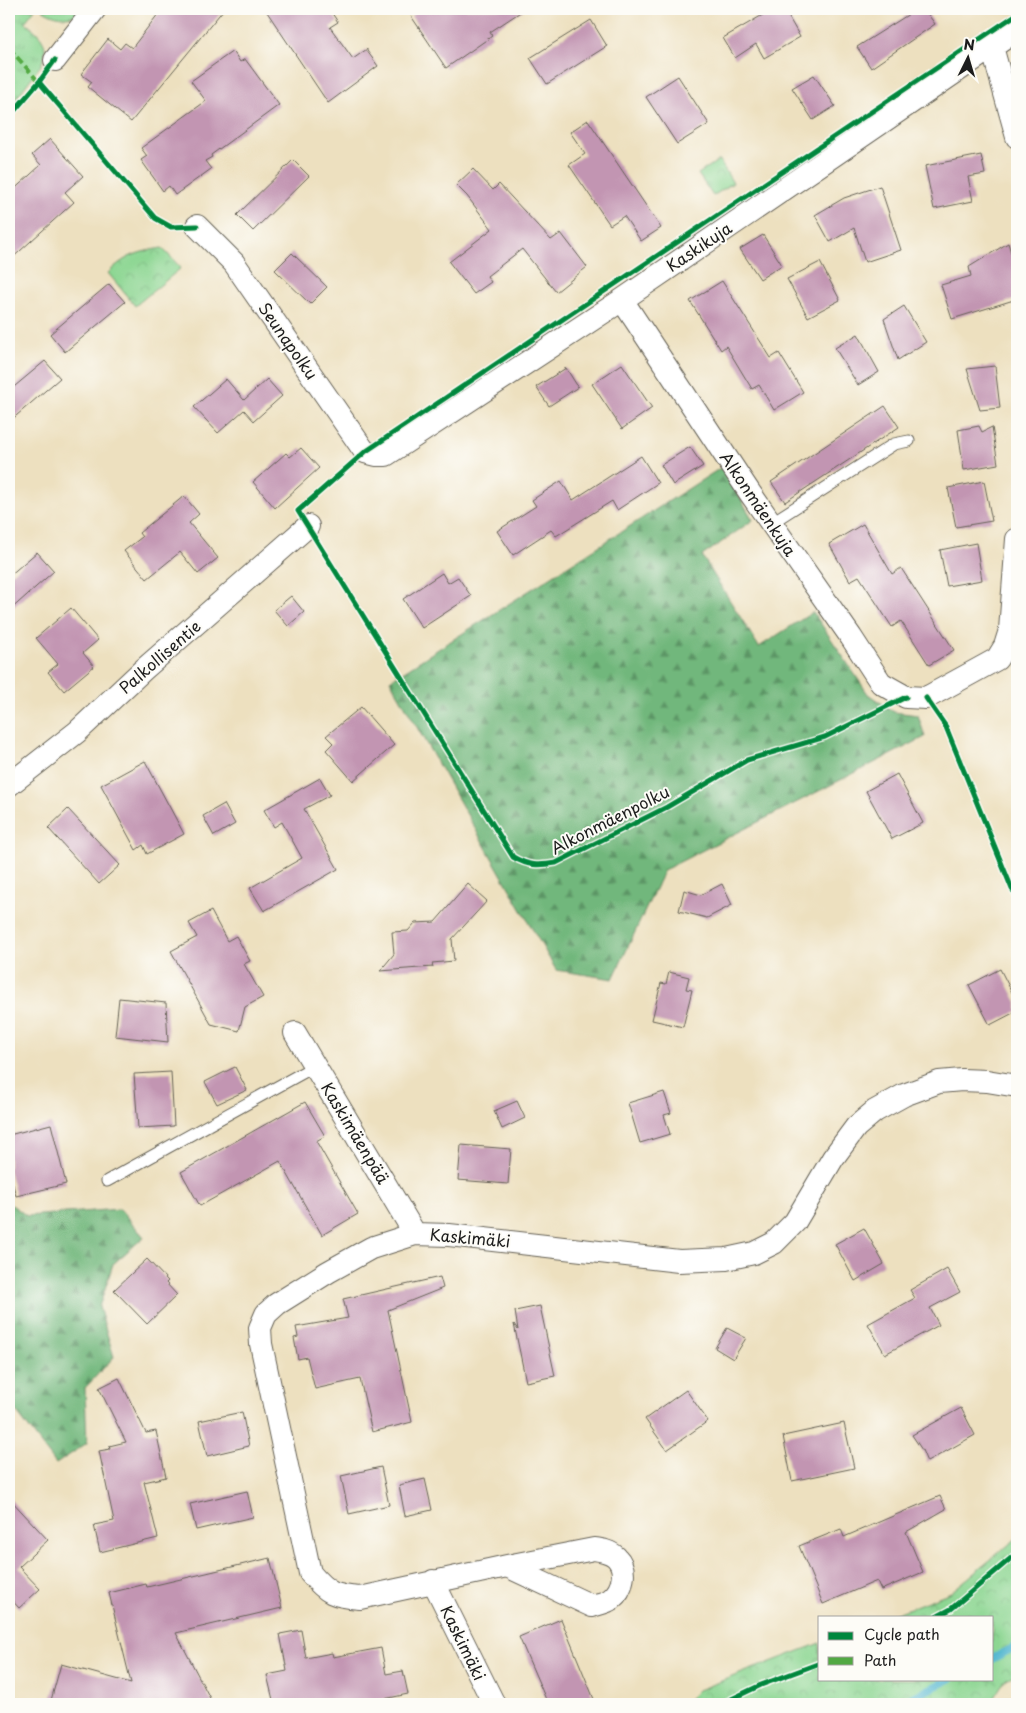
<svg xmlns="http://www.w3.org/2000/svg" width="1026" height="1713" font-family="'Playpen Sans',sans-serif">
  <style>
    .grass { fill: url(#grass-tufts); stroke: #547957 }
    .forest { fill: url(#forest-firs); stroke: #466a4c }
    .park { fill: url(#park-crowns); stroke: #547957 }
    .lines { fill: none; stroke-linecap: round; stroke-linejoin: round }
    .stream { stroke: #50b5cf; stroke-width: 8 }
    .building { fill: #c295b2 }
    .service-casing { stroke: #656155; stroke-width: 13 }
    .minor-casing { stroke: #656155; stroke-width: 24 }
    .service { stroke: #fff; stroke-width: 11 }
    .minor { stroke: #fff; stroke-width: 22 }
    .quiet { stroke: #52a943; stroke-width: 4; stroke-dasharray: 8 4; stroke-linecap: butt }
    .cycleway-casing { stroke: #fdfcf7; stroke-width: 8 }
    .cycleway { stroke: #00873e; stroke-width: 5 }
    .labels { text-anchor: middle; stroke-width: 4; stroke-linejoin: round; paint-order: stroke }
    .street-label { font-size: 16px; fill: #1c1c1c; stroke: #fdfcf7 }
  </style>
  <defs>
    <pattern id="grass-tufts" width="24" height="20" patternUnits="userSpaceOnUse" patternTransform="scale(1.25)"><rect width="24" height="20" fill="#8cd692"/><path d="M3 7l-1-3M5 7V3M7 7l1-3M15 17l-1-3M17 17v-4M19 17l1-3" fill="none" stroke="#78b77d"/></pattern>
    <pattern id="forest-firs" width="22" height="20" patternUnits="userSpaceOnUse" patternTransform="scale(1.25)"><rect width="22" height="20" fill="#71b77c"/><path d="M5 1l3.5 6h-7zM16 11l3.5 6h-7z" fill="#5c9465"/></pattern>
    <pattern id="park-crowns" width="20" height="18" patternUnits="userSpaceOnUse" patternTransform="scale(1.25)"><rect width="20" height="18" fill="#8cd692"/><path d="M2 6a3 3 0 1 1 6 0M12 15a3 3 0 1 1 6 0" fill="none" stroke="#78b77d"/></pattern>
  </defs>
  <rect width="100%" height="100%" fill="#fdfcf7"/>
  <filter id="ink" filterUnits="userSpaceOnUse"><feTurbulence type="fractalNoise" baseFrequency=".02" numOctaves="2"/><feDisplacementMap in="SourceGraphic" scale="10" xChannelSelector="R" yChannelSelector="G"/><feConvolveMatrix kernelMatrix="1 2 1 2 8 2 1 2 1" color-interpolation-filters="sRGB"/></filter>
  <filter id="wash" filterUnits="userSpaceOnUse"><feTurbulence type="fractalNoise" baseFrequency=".0096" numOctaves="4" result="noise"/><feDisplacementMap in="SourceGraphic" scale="20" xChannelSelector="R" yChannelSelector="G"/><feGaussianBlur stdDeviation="1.12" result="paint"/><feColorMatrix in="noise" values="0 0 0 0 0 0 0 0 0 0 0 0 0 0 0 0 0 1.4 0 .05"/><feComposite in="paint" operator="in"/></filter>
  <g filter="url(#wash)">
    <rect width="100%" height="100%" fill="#ede0bf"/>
    <path class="grass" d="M9,9H35L25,22C41,35 51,44 41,65L9,108Z
      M42,9H84C73,21 54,18 42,9Z"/>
    <path class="forest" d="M722,467L753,520L702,556L759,647L813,612L868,694L894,712L918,715L925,737L664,870L613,979L556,970L390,680Z
      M9,1203L27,1216L120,1209L144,1237L113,1264L99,1307L114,1357L85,1388L87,1443L56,1464L9,1402Z"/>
    <path class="park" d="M719,160L733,183L713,196L698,174Z
      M162,248L181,268L135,306L108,273C125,256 137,252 162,248Z
      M1017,1538V1673L1005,1680L991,1702L988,1704H684L698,1690L820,1643V1679H992V1617H887L951,1592Z"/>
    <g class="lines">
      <path class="stream" d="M992,1659L1017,1646
        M899,1704L950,1679"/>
    </g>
    <g id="blocks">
      <path class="building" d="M162,9H224L131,122L88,87L92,82L81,74L108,39L120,49L125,43L132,48Z
        M265,9H329L338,22L330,27L353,59L367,49V51L378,66L328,103Z
        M421,9H525L490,32L492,36L446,68L411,16Z
        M773,9H784L800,37L764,58L756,44L735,58L723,38Z
        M917,9H924L935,24L871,68L857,47Z
        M591,20L607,46L547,84L530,58Z
        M233,51L240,62L245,59L279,105L211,155L212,157L205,161L211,169L175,195L169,186L163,191L141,160L147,156L141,148L206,101L191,81Z
        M814,75L835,106L813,120L792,88Z
        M678,76L709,124L677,144L646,97Z
        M588,120L661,228L641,241L624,216L610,225L569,165L585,154L570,132Z
        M50,139L83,176L65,192L74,202L9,261V194L41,165L32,155Z
        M981,155L985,174L968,177L973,201L934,209L925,166Z
        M293,160L309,176L253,231L237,215Z
        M473,169L493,190L499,184L551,240L561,233L587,267L556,292L522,249L487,276L491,282L474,294L449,262L492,229L467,196L456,185Z
        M880,186L901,250L865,262L854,228L830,242L815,215L844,198Z
        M763,235L782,265L760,279L740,249Z
        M1008,243L1017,272V299L952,319L941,285L971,276L969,267Z
        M292,253L327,287L310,304L275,270Z
        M820,262L840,300L808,317L787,279Z
        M722,281L771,358L779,353L803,392L774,410L759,385L752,389L726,346L721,350L690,301Z
        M109,284L125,302L65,352L50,334Z
        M904,306L926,342L898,360L884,319Z
        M858,334L879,372L858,385L835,348Z
        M45,361L60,378L9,422V391Z
        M622,364L652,408L622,429L592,384Z
        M995,366L1000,408L980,410L967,369Z
        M566,368L578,387L549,406L536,387Z
        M226,379L244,400L267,379L282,396L254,421L244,410L218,433L194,407Z
        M885,406L899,427L785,502L771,482Z
        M979,426L982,432L992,427L998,464L964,470L958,430Z
        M690,447L703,466L673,485L661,465Z
        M301,448L319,468L275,508L253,482L286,453L290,457Z
        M641,456L658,483L617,510L612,501L556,536L551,530L513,555L497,531L536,506L532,500L561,481L573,500Z
        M984,481L992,521L956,527L948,488Z
        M184,496L199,514L189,523L218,558L198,574L180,552L147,579L124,551L142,537L139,533Z
        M863,524L892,574L901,568L954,650L929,665L901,621L892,627L859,576L850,581L829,544Z
        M976,543L982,580L947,586L940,550Z
        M37,552L54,571L9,611V576Z
        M442,573L448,583L458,577L471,596L422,628L403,599Z
        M291,596L304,612L288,626L274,610Z
        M71,608L98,640L83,653L94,666L64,691L48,672L58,664L36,638Z
        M361,707L394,745L353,781L326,750L333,743L326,736Z
        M145,761L184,834L147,854L143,845L136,850L101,785Z
        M897,774L923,823L892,839L866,791Z
        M320,778L330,795L304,809L338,869L264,911L250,888L302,858L282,822L274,827L264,810Z
        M224,804L235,824L214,836L203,816Z
        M68,809L120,865L99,884L48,828Z
        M468,884L487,901L452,939L454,961L432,963L433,967L380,971L394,954L392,932L408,931L415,923L435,922Z
        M722,884L732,905L707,918L679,911L684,890L701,895Z
        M211,911L227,941L236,936L250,961L244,964L263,997L245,1007L239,1031L211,1024L171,951L197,937L189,923Z
        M1000,969L1017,1002V1011L990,1025L969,985Z
        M669,972L689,977L686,989L692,990L683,1027L652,1020L661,983L666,984Z
        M119,998L166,1003L168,1042L115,1036Z
        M235,1067L247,1090L217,1104L205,1082Z
        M171,1072L174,1126L138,1128L134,1074Z
        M664,1092L671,1113L664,1115L670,1134L640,1143L628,1103Z
        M517,1101L525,1118L502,1129L494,1111Z
        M305,1102L325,1136L316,1141L358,1214L322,1235L280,1161L200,1206L181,1172Z
        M51,1124L66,1184L16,1196L9,1170V1135Z
        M461,1145L511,1149L508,1184L458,1180Z
        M864,1228L884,1264L855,1281L835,1244Z
        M147,1259L168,1281L166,1283L177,1295L147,1324L114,1290Z
        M947,1269L960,1292L930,1308L939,1325L885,1354L868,1324L915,1298L910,1290Z
        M440,1277L443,1288L388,1310L412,1422L372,1432L360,1379L315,1389L307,1357L298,1359L294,1338L298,1337L296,1327L348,1318L343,1299Z
        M540,1306L555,1376L526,1382L514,1324L518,1330L515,1311Z
        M727,1328L746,1338L733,1359L715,1348Z
        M119,1378L146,1433L156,1431L166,1477L144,1482L158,1538L100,1552L94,1525L114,1521L99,1451L110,1449L109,1446L126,1442L99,1388Z
        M686,1390L708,1421L667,1450L645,1419Z
        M961,1408L975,1435L927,1462L922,1450L912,1435Z
        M242,1412L249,1446L207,1456L199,1421Z
        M844,1423L854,1468L792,1481L783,1436Z
        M381,1467L389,1505L349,1514L341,1476Z
        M425,1479L432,1510L405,1516L399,1485Z
        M247,1491L253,1517L196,1530L190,1504Z
        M940,1496L946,1509L906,1532L923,1572L881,1590L877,1581L823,1604L799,1546L841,1529L844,1537Z
        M9,1498L48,1540L19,1567L40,1589L19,1608L9,1597Z
        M270,1558L282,1608L176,1633L213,1704H50L61,1664L131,1683L109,1593L146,1584L147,1587Z
        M561,1619L596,1704H548L519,1637Z
        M301,1630L306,1658L332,1653L333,1657L381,1648L386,1674L403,1671L408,1694L360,1704H274L267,1675L287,1671L280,1634Z"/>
    </g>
  </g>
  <g filter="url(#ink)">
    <use href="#blocks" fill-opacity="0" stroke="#656155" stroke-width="1"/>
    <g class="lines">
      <g class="service-casing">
        <path id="service" d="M771,523L894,444L909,441
          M107,1181L315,1066"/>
      </g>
      <g class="minor-casing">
        <path id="minor" d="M992,47L1017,137
          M55,60L95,9
          M197,226L234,263L365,452L377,455H386L622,300L1017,30
          M622,300L750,493L851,637L881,683L906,697L926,698L997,659L1005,646L1010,630L1017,539
          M9,785L77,732L143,670L308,526
          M295,1033L415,1234
          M507,1566L592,1606C598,1604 606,1603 611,1599C623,1590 628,1569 616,1557C610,1551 602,1550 594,1549L507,1566L360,1598C334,1596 328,1594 310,1573L261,1344L260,1328L266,1314L277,1304L328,1272L371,1248L415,1234L449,1235L679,1261L726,1259L754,1253L774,1243L795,1222L833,1158L856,1127L875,1111L904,1095L939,1082L962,1080L987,1081L1017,1086
          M433,1581L494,1704"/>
      </g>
      <use href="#service" class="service"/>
      <use href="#minor" class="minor"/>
      <path class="quiet" d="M9,48L39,82"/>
      <g class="cycleway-casing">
        <path id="cycleway" d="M39,82L155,218L171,227L197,226
          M9,117L39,82L55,60
          M906,697L825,737L747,760L667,807L556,863C539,866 528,866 513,857L298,511L365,452L1017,14
          M926,698L946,727L1012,889L1017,896
          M936,1617L951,1609L1017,1553
          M721,1704L761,1685L820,1663"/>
      </g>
      <use href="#cycleway" class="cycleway"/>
    </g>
  </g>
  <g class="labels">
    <g class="street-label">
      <text transform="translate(699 247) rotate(-34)" y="6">Kaskikuja</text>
      <text transform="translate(288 341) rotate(55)" y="6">Seunapolku</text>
      <text transform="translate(758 504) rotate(56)" y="6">Alkonmäenkuja</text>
      <text transform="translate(160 657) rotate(-41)" y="6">Palkollisentie</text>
      <text transform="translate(610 820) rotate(-27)" y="6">Alkonmäenpolku</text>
      <text transform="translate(355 1133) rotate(59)" y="6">Kaskimäenpää</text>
      <text transform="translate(470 1238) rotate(5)" y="6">Kaskimäki</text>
      <text transform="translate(463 1643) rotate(64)" y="6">Kaskimäki</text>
    </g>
  </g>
  <rect width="1026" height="1713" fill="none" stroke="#fdfcf7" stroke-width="30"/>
  <rect x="818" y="1616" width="175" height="65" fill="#fdfcf7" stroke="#a3a29f"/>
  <rect x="828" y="1632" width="25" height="8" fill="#00873e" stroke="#a3a29f"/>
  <text x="864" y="1640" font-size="15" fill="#1c1c1c">Cycle path</text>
  <rect x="828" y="1657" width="25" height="8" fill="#52a943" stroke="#a3a29f"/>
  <text x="864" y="1666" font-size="15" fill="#1c1c1c">Path</text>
  <g transform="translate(968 58) rotate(5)" stroke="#fdfcf7" stroke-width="4" paint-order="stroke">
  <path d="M0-4L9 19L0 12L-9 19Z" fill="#1c1c1c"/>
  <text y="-8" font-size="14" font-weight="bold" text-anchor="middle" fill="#1c1c1c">N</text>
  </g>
</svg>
